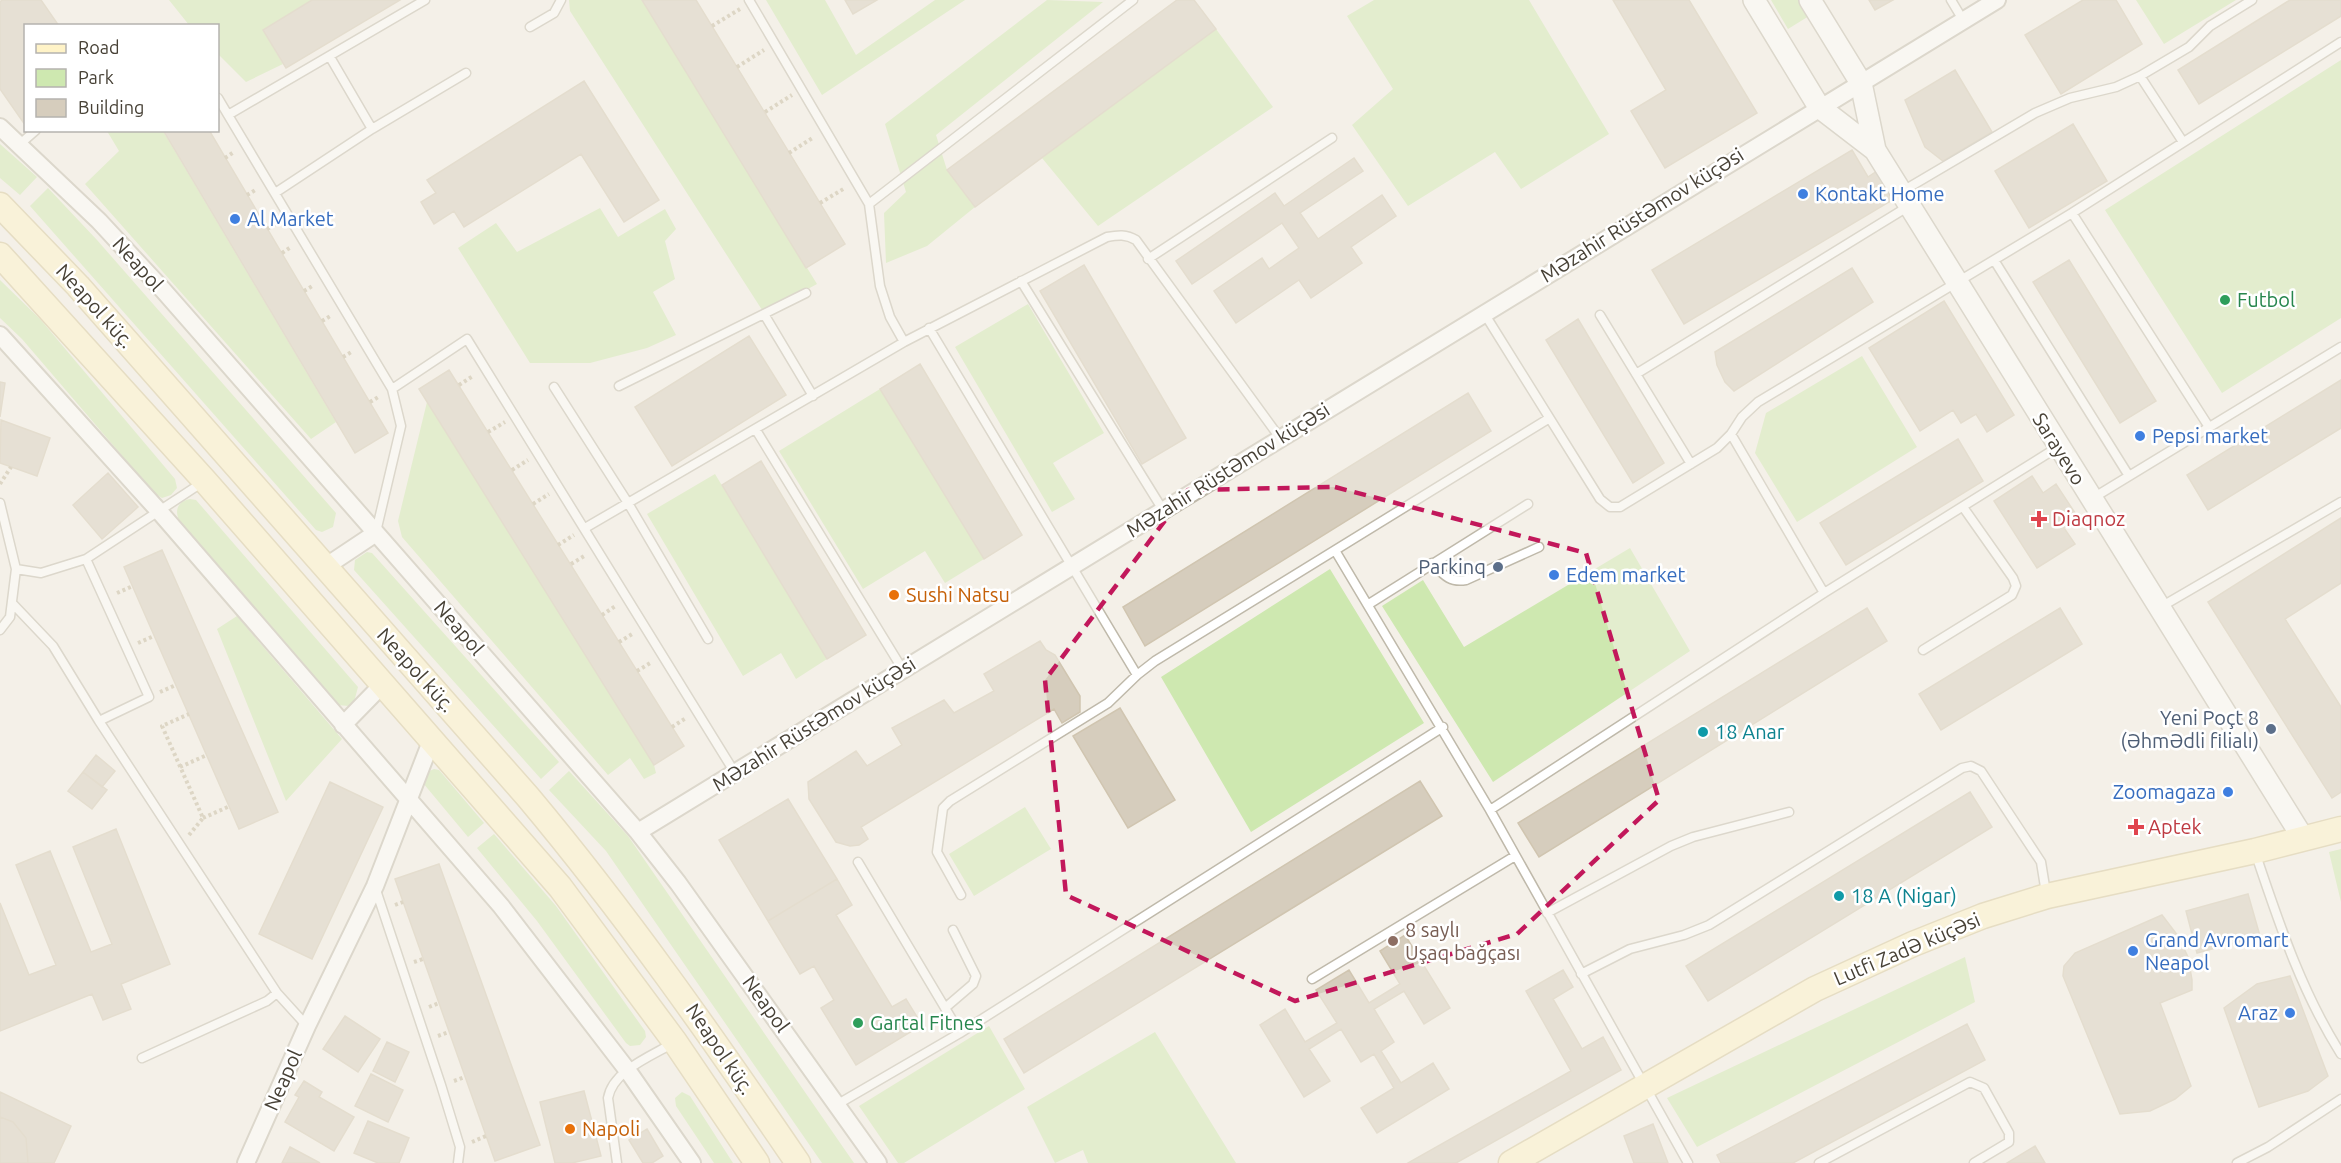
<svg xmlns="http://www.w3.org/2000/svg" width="2341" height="1163" font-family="Ubuntu,sans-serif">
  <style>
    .green { fill: #cee8b0 }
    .building { fill: #d6cdbd; stroke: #d0c5b0; stroke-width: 1.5 }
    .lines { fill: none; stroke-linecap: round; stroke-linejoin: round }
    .service-casing { stroke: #bfb9aa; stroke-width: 11 }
    .minor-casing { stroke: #bfb9aa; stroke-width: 20 }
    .tertiary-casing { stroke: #bfb9aa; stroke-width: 24 }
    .secondary-casing { stroke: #d4c597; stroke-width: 27 }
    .path { stroke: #c1b59b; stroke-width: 4; stroke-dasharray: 3 3; stroke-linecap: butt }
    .service { stroke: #fff; stroke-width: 8 }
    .minor { stroke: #fff; stroke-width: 16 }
    .tertiary { stroke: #fff; stroke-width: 21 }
    .secondary { stroke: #fff3c7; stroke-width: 24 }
    .marked { fill: none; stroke: #c2185b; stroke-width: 4.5; stroke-dasharray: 12 8; stroke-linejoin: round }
    .shop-dot { fill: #3f7fe0; stroke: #fff; stroke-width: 2 }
    .leisure-dot { fill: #2e9e5b; stroke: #fff; stroke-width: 2 }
    .health-dot { fill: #e0444e; stroke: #fff; stroke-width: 2 }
    .service-dot { fill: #5c6f8a; stroke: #fff; stroke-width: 2 }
    .food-dot { fill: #e8710a; stroke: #fff; stroke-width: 2 }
    .culture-dot { fill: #0f9aa8; stroke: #fff; stroke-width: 2 }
    .education-dot { fill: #8d6e63; stroke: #fff; stroke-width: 2 }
    .labels { text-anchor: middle; stroke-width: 5; stroke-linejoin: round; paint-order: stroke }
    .shop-label { font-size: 20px; fill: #366cbe; stroke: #fff; text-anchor: start }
    .street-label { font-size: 20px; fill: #474136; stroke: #fff }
    .leisure-label { font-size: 20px; fill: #27864d; stroke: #fff; text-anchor: start }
    .health-label { font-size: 20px; fill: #be3a42; stroke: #fff; text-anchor: start }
    .service-label { font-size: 20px; fill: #4e5e75; stroke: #fff; text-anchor: end }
    .food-label { font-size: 20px; fill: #c56008; stroke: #fff; text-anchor: start }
    .culture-label { font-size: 20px; fill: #0d838f; stroke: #fff; text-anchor: start }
    .education-label { font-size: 20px; fill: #785e54; stroke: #fff; text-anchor: start }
  </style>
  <rect width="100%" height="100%" fill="#f4f0e8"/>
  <path class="green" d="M169,0H312L263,30L283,64L246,82L218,54V26L189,25Z
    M569,0H642L817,284L764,313L570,11Z
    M766,0H825L856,55L935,0H965L822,95Z
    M1047,0L1103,2L936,135L947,170L975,207L927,246L886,263L884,213L906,192L885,124Z
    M1374,0H1529L1609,134L1521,189L1495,152L1408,206L1352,125L1393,89L1347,16Z
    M1771,0H1799L1809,16L1788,29Z
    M2136,0H2236L2164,44Z
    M1216,29L1273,107L1098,226L1042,158Z
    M2341,60V318L2222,393L2105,210Z
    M107,131H163L336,422L311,439L85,184L119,151Z
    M0,144L37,177L20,195L0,178Z
    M48,188L97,240L336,513L333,527L322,532L316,530L30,206Z
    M600,208L618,237L665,209L676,229L665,241L675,279L653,292L676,335L647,348L590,363H530L458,248L496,223L517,252Z
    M0,280L40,319L175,479L177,488L171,495L162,498L154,493L22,339L0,318Z
    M1028,304L1104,433L1053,463L1075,499L1052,512L955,347Z
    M1862,356L1917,447L1797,522L1755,453L1766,413Z
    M880,389L984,559L945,583L925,551L863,589L779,451Z
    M427,402L654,765L656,773L644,779L630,758L608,775L402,537L398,521Z
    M715,474L827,659L796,679L781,653L743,676L647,514Z
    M190,499L196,500L358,687L354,702L349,706L337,705L179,520C174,509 179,501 190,499Z
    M1630,548L1690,651L1493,782L1382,606L1423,580L1464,647Z
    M367,552L372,553L559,762L541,779L354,570L355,560Z
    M1330,569L1424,723L1251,832L1161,677Z
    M237,616L342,739L286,801L217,629Z
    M434,769L439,770L484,823L468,837L423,783L425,773Z
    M569,771L628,836L854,1163H822L606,851L549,790Z
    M1025,807L1051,849L974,896L949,854Z
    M494,834L556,906L645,1031L646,1037L640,1045L630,1046L626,1043L537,921L477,848Z
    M2341,849V902L2329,852Z
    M1965,957L1975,1002L1697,1147L1667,1098Z
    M989,1026L1025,1089L904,1163H898L859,1106Z
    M1155,1032L1236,1163H1088L1083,1150L1055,1163L1027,1107Z
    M682,1092L690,1096L733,1163H714L676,1106L675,1098Z"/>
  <path class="building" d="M2,0H41L59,26H26L23,122L0,89V2Z
    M312,0H400L286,68L263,30Z
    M642,0H696L845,244L806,268Z
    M845,0H877L853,14Z
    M1177,0H1194L1216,29L975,207L947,170Z
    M1613,0H1689L1757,113L1665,168L1631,111L1666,90Z
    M1869,0H1893L1875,10Z
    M2083,0H2116L2142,44L2061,94L2025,35Z
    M2290,0H2341V16L2199,104L2178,70Z
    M1955,70L1992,132L1943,161L1925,147L1905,100Z
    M584,81L659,200L624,222L581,154L464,227L454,211L434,224L421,202L436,193L427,180Z
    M2073,124L2107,181L2029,228L1995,171Z
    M163,130H209L388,433L355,453Z
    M1852,150L1868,177L1877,171L1894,199L1684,324L1652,270Z
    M1354,158L1363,171L1300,213L1318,239L1382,195L1396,216L1351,247L1362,263L1311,298L1299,280L1236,323L1214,291L1262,258L1269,269L1299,248L1282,223L1192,284L1176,261L1275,193L1284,206Z
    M2069,260L2156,401L2120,423L2033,282Z
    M1084,265L1186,438L1142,464L1040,291Z
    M1852,268L1873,302L1734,391L1725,382L1717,365L1715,352Z
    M1944,301L2014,415L1987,432L1976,414L1961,423L1953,410L1920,431L1869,348Z
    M1578,319L1664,463L1633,483L1546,340Z
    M749,336L786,395L672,466L635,407Z
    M920,364L1022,535L984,559L880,389Z
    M449,370L684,746L654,765L419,389Z
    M2341,380V428L2208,510L2187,475Z
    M0,382L5,383L0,417Z
    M1468,393L1491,431L1145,646L1123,607Z
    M1,420L50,438L37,476L0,463Z
    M1958,439L1983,481L1846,565L1820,523Z
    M761,461L866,635L827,659L722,485Z
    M108,473L138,507L102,539L73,505Z
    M2032,476L2043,493L2056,484L2079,519L2064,528L2075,544L2037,568L1994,501Z
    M2341,518V583L2285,619L2341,707V792L2332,798L2208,602Z
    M162,550L278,812L239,829L124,567Z
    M1867,608L1887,641L1539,857L1518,823Z
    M2060,608L2082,644L1941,730L1919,694Z
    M1040,641L1046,650L1055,655L1080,696V712L1062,723L1054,709L861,827L868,839L859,845L850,846L836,842L809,799L808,782L856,751L867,766L902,745L892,728L944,700L954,713L994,691L984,674Z
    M1120,708L1175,800L1128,828L1073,736Z
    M96,755L115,771L102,787L83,772Z
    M83,772L107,790L92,809L68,791Z
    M1420,781L1442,816L1024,1073L1004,1039Z
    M330,782L383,807L312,959L259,934Z
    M1970,792L1992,827L1708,1001L1686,966Z
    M788,799L837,879L768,921L719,840Z
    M116,829L170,964L121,984L131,1009L103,1020L92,994L0,1031V903L29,975L56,965L16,865L50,851L91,952L112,944L73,847Z
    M439,864L540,1145L495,1161L395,879Z
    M837,879L852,905L836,915L892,1007L906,999L922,1025L856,1065L821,1008L834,1000L814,966L800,974L768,921Z
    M2248,894L2260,936L2197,953L2186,911Z
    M2162,915L2178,936L2188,957L2192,980V990L2160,1003L2191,1086L2175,1099L2150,1111L2120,1114L2063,976L2064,966L2075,953Z
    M1405,935L1450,1008L1424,1024L1404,991L1374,1009L1394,1042L1381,1051L1401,1083L1433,1063L1449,1089L1377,1133L1361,1108L1394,1088L1374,1054L1361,1062L1341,1029L1309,1049L1330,1081L1304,1097L1260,1025L1285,1009L1305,1042L1337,1023L1316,990L1349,970L1369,1003L1400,984L1380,951Z
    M1563,970L1573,987L1553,999L1582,1049L1603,1037L1621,1070L1456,1163H1408L1571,1071L1526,991Z
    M2290,976L2328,1076L2308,1091L2259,1107L2224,1008L2257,984Z
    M345,1016L380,1039L358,1072L323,1049Z
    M1967,1024L1985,1060L1793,1163H1721L1717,1155Z
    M387,1042L409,1052L395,1082L373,1071Z
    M371,1074L403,1090L388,1122L355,1106Z
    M304,1081L322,1092L319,1097L354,1117L334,1151L285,1122L299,1097L295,1095Z
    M584,1091L601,1156L572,1163H555L540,1102Z
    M0,1092L71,1126L54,1163H0Z
    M0,1117L13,1122L26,1138L28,1163H0Z
    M368,1121L409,1138L399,1163H378L354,1153Z
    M1653,1124L1668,1163H1634L1624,1136Z
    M647,1129L663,1156L652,1163H643L629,1140Z
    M2035,1146L2045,1163H2007Z
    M290,1147L320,1163H282Z"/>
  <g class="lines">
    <g class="service-casing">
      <path id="service" d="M749,0L869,204L880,286L890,317L904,342
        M1951,0L1963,20
        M530,27L554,13L561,0
        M330,57L372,129L466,73
        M2140,76L2183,142
        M218,98L228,115L425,0
        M228,115L392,389L467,339L735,773
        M20,144L36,130
        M1901,192L2035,113L2070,98L2116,87L2140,76L2189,47L2210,26L2252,0
        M275,193L372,129
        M869,204L1133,0
        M2072,213L2209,427
        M1148,259L1332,138
        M1994,260L2129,476
        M1021,281L1163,510
        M1484,313L1600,499L1610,507H1620L1717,448L1731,434
        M764,314L813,396
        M1600,315L1691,464
        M929,328L1137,675L1155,661L1548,419
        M1636,374L1909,206
        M619,386L806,293
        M554,387L628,503L708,639
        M756,430L903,670
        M203,482L86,559L149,697L99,721L277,993L307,1026
        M2093,498L2341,347
        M0,503L16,569L41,573L86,559
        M585,528L904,342L1107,237C1118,235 1126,234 1136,240L1280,438
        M376,532L401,426L392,389
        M1336,552L1490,810
        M1432,563C1443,574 1449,583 1466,580L1539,547
        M1824,593L1731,434L1742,417L1758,402L2072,213L2341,42
        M12,603L53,646L99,721
        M1369,604L1528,504
        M2159,608L2341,502
        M0,630L10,617L16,569
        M1923,650L2012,595L2016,586L2013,578L1963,507
        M2255,852C2279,923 2301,991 2341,1054
        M375,887L441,1085L460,1147L458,1163
        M961,895L937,852L943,808L950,801L1108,703L1137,675
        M1547,913L1671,846L1693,837L1789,812
        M1581,974L1630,949L1684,935L1709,925L1962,768L1971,766L1981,771L2041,862L2046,893
        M1312,979L1515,856
        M945,1008L973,984L976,976L953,930
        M960,1033L1443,727
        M142,1058L267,1001L277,993
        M838,1104L960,1033L858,862
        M617,1163L608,1098C613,1070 652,1056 675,1042
        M1688,1163L1490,810L1824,593L2058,447
        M1819,1163L1970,1082L1984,1088L2009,1133V1142L1974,1163
        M2237,1163L2268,1147L2341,1099"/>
    </g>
    <g class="minor-casing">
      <path id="minor" d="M0,127L99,221L163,290L638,832L678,883L878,1163
        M0,335L158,510L501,906L628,1071L692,1163
        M325,567L376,533
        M343,725L383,684
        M638,832L1997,0
        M246,1163L307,1026L375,886L432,739"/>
    </g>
    <g class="tertiary-casing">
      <path id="tertiary" d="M1754,0L1819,107L1875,150
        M1810,0L1861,83L1875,150L2303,838"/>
    </g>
    <g class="secondary-casing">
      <path id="secondary" d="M0,205L78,286L528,797C626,914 712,1037 798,1163
        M0,255L205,481L560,887L675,1042L757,1163
        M1511,1163L1815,989L1913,944L1983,916L2047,896L2255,851L2341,829"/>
    </g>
    <path class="path" d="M712,26L740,9
      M737,67L764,50
      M765,112L792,95
      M789,153L814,137
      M225,158L234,152
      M247,195L257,189
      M820,203L845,188
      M267,229L277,223
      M282,253L291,247
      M304,291L314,285
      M322,321L332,315
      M343,357L353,351
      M459,385L473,376
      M370,402L380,396
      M488,432L505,422
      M512,470L528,460
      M0,484L11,467
      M533,504L549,494
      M558,545L574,535
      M571,564L586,555
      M117,593L133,586
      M602,615L617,605
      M619,642L634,633
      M138,643L154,636
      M637,671L652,662
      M160,692L176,685
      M672,727L686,718
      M180,767L207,755
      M203,818L230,806
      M189,835L203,818L162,726L189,714
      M395,905L403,902
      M414,962L423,959
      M429,1007L439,1003
      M438,1036L449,1032
      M454,1081L465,1077
      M472,1142L486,1136"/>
    <use href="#service" class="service"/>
    <use href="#minor" class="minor"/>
    <use href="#tertiary" class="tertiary"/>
    <use href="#secondary" class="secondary"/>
  </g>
  <path d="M0 0H2341V1163H0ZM1335,487L1586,553L1659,800L1517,934L1295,1001L1066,895L1045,680L1188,490Z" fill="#f4f0e8" fill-opacity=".55" fill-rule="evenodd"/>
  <path class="marked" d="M1335,487L1586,553L1659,800L1517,934L1295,1001L1066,895L1045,680L1188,490Z"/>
  <g class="shop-dot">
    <circle cx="1803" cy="194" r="6"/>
    <circle cx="235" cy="219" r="6"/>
    <circle cx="2140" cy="436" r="6"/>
    <circle cx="1554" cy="575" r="6"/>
    <circle cx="2228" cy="792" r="6"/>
    <circle cx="2133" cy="951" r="6"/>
    <circle cx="2290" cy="1013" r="6"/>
  </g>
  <g class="leisure-dot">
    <circle cx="2225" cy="300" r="6"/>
    <circle cx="858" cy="1023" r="6"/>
  </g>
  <g class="health-dot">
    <path d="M2036 510h6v6h6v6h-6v6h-6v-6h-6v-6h6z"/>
    <path d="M2133 818h6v6h6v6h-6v6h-6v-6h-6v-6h6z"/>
  </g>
  <g class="service-dot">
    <circle cx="1498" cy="567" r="6"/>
    <circle cx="2271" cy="729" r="6"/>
  </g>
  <g class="food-dot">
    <circle cx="894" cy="595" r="6"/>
    <circle cx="570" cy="1129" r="6"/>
  </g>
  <g class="culture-dot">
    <circle cx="1703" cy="732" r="6"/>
    <circle cx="1839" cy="896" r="6"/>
  </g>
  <circle class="education-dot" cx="1393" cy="941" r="6"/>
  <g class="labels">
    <g class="shop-label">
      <text x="1815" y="201">Kontakt Home</text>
      <text x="247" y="226">Al Market</text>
      <text x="2152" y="443">Pepsi market</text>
      <text x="1566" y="582">Edem market</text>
      <text x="2216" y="799" text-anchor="end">Zoomagaza</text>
      <text x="2145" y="947">Grand Avromart<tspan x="2145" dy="23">Neapol</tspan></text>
      <text x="2278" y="1020" text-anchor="end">Araz</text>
    </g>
    <g class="street-label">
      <text transform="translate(1642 215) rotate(-32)" y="7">Məzahir Rüstəmov küçəsi</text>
      <text transform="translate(138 264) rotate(48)" y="7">Neapol</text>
      <text transform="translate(95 306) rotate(48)" y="7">Neapol küç.</text>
      <text transform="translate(2059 449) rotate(58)" y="7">Sarayevo</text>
      <text transform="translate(1228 470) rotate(-32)" y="7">Məzahir Rüstəmov küçəsi</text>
      <text transform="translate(459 628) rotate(49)" y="7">Neapol</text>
      <text transform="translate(416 670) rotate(48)" y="7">Neapol küç.</text>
      <text transform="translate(814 724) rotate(-32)" y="7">Məzahir Rüstəmov küçəsi</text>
      <text transform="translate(1907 949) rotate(-23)" y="7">Lutfi Zadə küçəsi</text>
      <text transform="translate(766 1004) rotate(54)" y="7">Neapol</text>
      <text transform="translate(720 1049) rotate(56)" y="7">Neapol küç.</text>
      <text transform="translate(283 1080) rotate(-66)" y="7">Neapol</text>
    </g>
    <g class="leisure-label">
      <text x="2237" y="307">Futbol</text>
      <text x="870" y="1030">Gartal Fitnes</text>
    </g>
    <g class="health-label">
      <text x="2052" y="526">Diaqnoz</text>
      <text x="2148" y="834">Aptek</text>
    </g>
    <g class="service-label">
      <text x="1486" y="574">Parkinq</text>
      <text x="2259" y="725">Yeni Poçt 8<tspan x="2259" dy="23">(Əhmədli filialı)</tspan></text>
    </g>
    <g class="food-label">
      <text x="906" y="602">Sushi Natsu</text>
      <text x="582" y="1136">Napoli</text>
    </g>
    <g class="culture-label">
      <text x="1715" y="739">18 Anar</text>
      <text x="1851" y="903">18 A (Nigar)</text>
    </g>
    <g class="education-label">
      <text x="1405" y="937">8 saylı<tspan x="1405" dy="23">Uşaq bağçası</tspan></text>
    </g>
  </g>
  <rect x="24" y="24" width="195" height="108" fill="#ffffff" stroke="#b5b3af" stroke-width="1.5"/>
  <rect x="36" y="44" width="30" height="9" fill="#fff3c7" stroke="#b5b3af" stroke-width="1.5"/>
  <text x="78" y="54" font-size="18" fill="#474136">Road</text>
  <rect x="36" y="69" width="30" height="18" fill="#cee8b0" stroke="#b5b3af" stroke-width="1.5"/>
  <text x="78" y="84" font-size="18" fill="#474136">Park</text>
  <rect x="36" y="99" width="30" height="18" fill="#d6cdbd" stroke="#b5b3af" stroke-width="1.5"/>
  <text x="78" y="114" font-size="18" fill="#474136">Building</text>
</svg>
